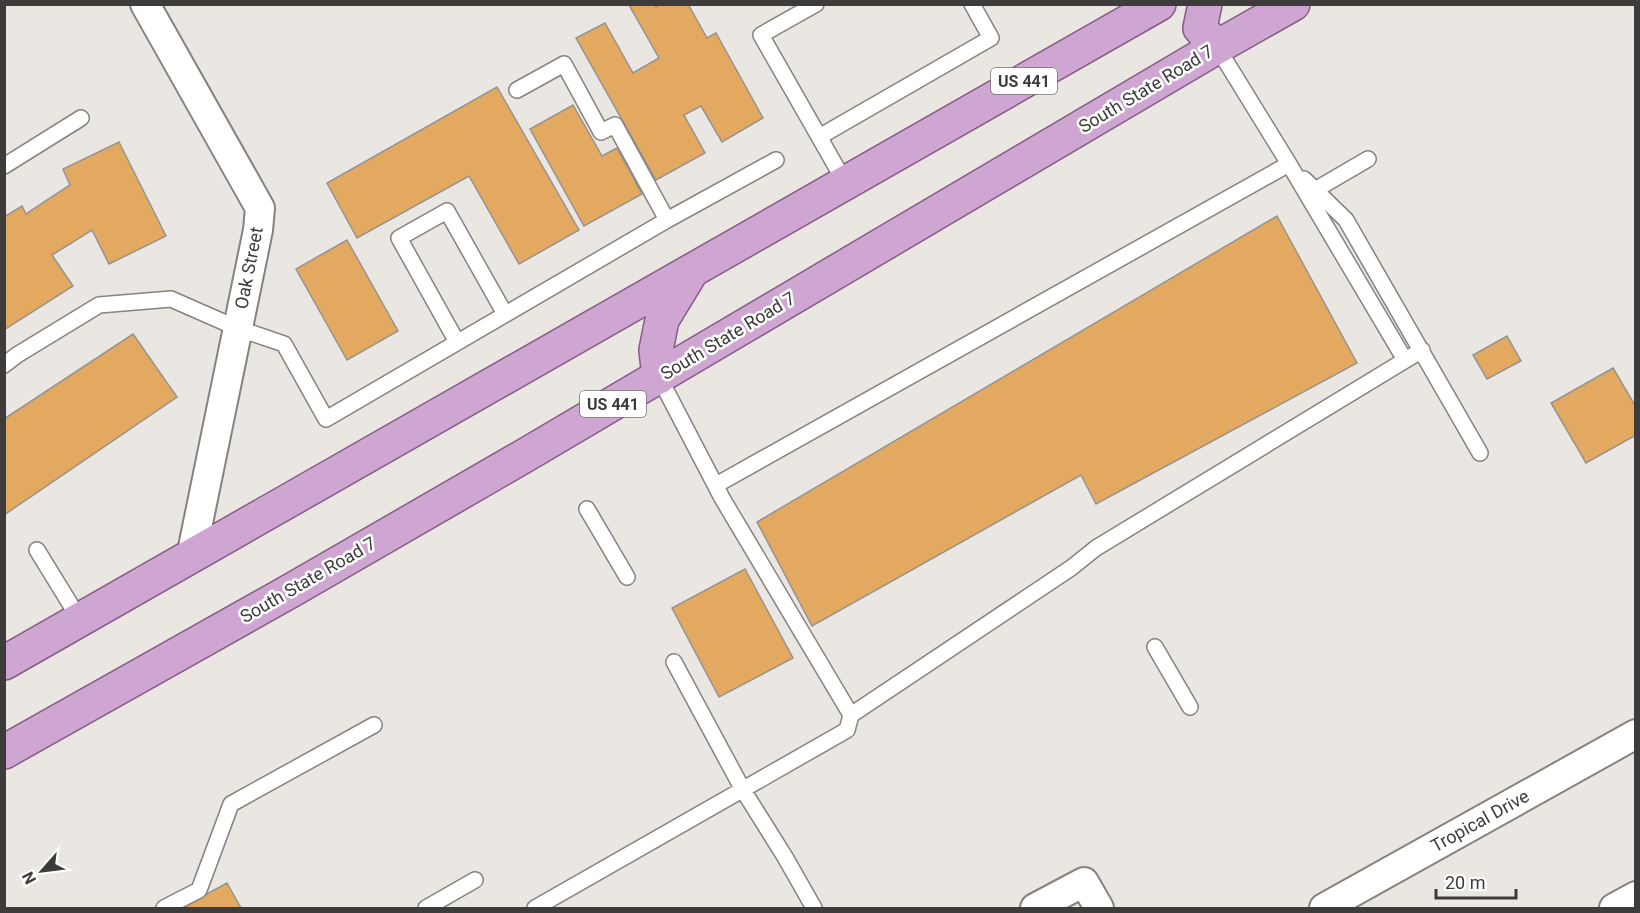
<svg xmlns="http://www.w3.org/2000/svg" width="1640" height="913" font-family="Roboto,sans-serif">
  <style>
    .building { fill: #e4a961; stroke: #96938f; stroke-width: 1.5 }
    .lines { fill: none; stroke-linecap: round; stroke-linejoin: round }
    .lane-casing { stroke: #86837f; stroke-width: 18 }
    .street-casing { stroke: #86837f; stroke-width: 32 }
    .primary-casing { stroke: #875b88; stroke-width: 36 }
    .lane { stroke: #fff; stroke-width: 15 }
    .street { stroke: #fff; stroke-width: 28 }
    .primary { stroke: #cea6d1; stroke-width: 33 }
    .labels { text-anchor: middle; stroke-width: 5; stroke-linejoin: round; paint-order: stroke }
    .shield { fill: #fff; stroke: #787676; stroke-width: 1.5 }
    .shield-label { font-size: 16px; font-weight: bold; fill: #3e3c3b }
    .street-label { font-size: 18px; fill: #3e3c3b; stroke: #fff }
  </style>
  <rect width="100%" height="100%" fill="#eae6e2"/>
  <path class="building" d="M654,4L656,7L660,4H688L707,38L716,33L763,118L722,142L701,106L684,115L705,153L656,180L576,38L605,23L633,73L659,58L629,5Z
    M497,87L579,230L519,264L469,176L357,238L327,183Z
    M573,105L602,156L617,148L642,194L584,226L530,129Z
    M119,142L166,236L109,264L92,230L52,255L73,286L4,330V217L22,206L26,214L70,185L63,169Z
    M1277,216L1357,363L1096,504L1081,475L812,626L757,522Z
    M347,240L398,331L347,360L296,269Z
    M133,334L177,397L4,515V419Z
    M1507,336L1521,361L1487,379L1473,355Z
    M1613,368L1636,407V435L1586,463L1551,403Z
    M745,569L793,658L719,697L672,608Z
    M227,883L241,908H160L199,887L205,895Z"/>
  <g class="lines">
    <g class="lane-casing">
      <path id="lane" d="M816,4L761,35L846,184
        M1217,47L1289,164L1405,360
        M517,90L564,64L601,132L615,125L667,220
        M819,137L991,38L972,4
        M4,166L81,118
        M1304,179L1346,220L1480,453
        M1315,190L1368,159
        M457,342L399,238L447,211L505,314
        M4,365L17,355L99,305L171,299L237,328L284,344L326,419L667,220L776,160
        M659,377L722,498L851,715
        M716,485L1289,164
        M587,509L627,577
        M37,550L80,620
        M1155,647L1190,707
        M674,662L743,790L785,857L814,908
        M164,908L199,890L231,804L374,725
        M426,908L475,880
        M535,908L847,730L851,715L1071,568L1096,548L1422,350"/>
    </g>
    <g class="street-casing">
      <path id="street" d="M145,4L260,208L258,230L191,557
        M1035,908L1084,882L1099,908
        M1324,908L1636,734
        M1614,908L1636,896"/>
    </g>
    <g class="primary-casing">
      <path id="primary" d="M1205,4L1200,28L1217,47
        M659,377L656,350L662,320L690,274
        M4,663L1159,4
        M4,752L292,590L524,456L1217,47L1293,4"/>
    </g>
    <use href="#lane" class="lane"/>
    <use href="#street" class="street"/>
    <use href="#primary" class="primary"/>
  </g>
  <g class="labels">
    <g class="shield">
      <rect x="991" y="68" width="66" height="26" rx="4.5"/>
      <rect x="580" y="391" width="66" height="26" rx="4.5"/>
    </g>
    <g class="shield-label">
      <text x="1024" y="87">US 441</text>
      <text x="613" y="410">US 441</text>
    </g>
    <g class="street-label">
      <text transform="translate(1146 89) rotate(-31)" y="6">South State Road 7</text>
      <text transform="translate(249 268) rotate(-79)" y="6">Oak Street</text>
      <text transform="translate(728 336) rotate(-31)" y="6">South State Road 7</text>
      <text transform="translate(308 580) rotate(-30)" y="6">South State Road 7</text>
      <text transform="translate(1480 821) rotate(-29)" y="6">Tropical Drive</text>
    </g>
  </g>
  <rect width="1640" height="913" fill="none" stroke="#3e3c3b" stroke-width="12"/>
  <g transform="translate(42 871) rotate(242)" stroke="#ffffff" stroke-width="4.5" paint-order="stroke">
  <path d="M0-4.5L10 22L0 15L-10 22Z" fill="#3e3c3b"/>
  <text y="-9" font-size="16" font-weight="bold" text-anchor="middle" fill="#3e3c3b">N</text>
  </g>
  <path d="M1436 889v9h80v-9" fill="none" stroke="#3e3c3b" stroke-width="3"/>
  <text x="1445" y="889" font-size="18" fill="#3e3c3b" stroke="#ffffff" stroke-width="4.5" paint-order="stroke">20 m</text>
</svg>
